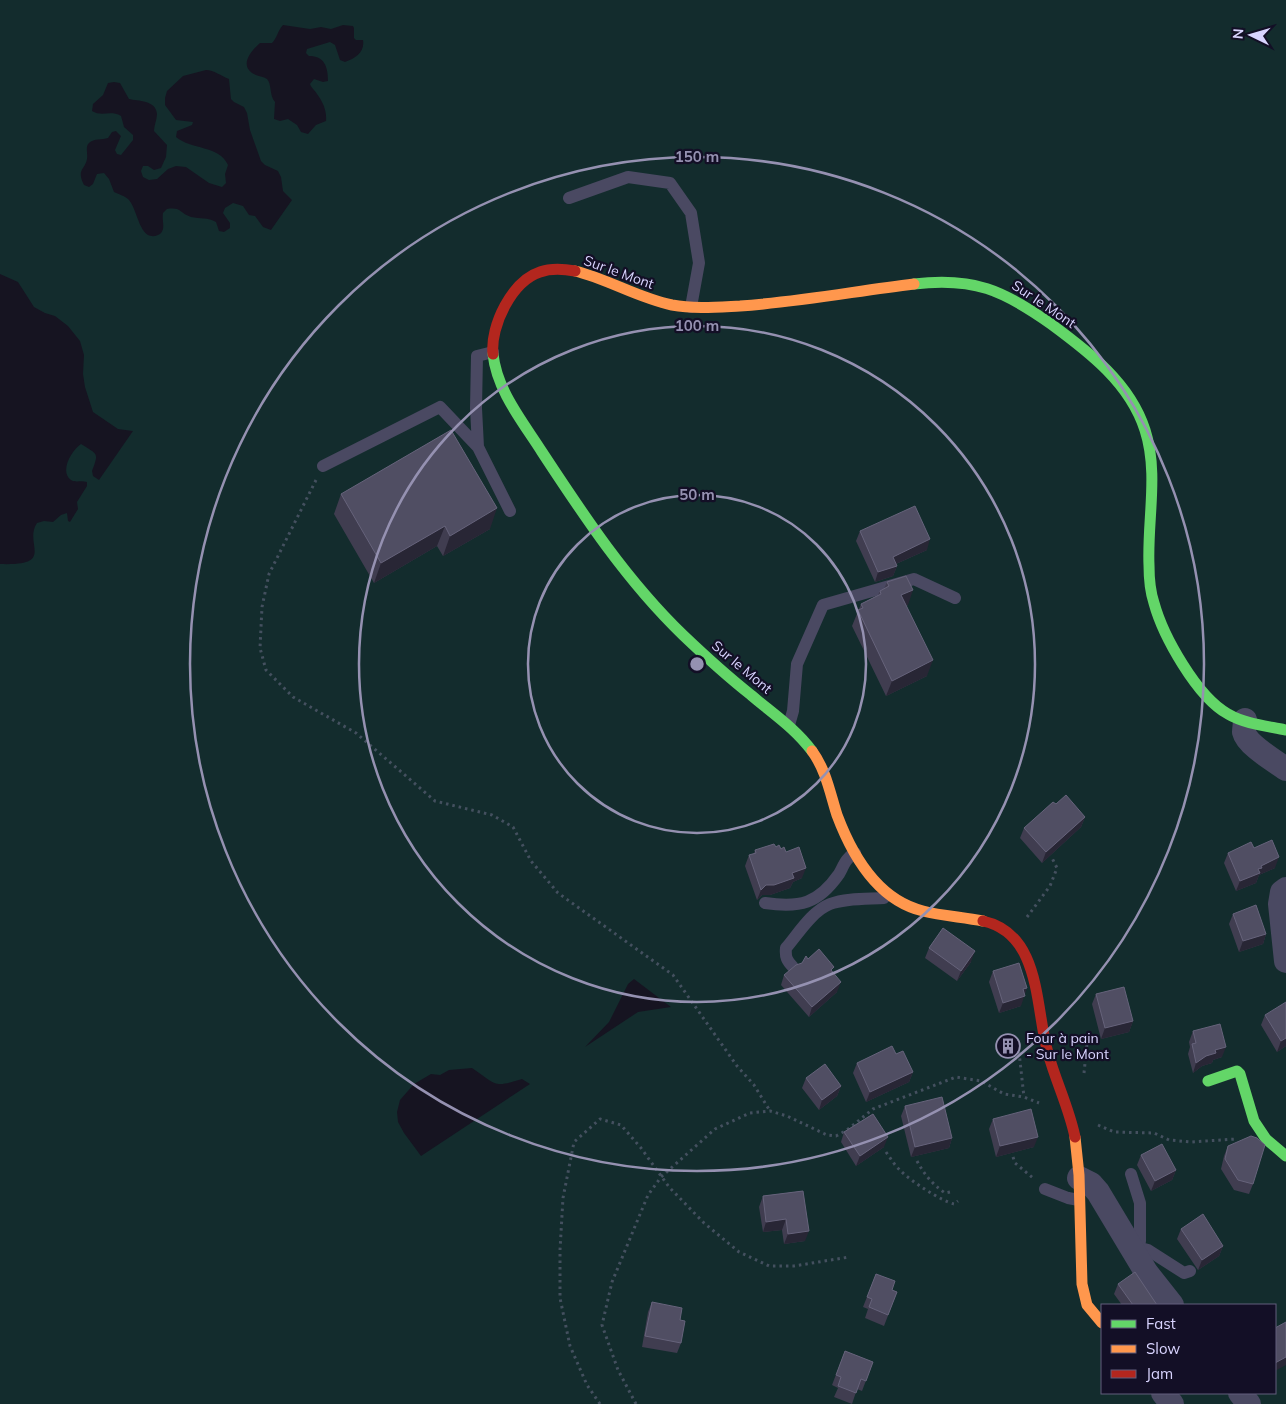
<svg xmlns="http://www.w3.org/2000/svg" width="1286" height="1404" font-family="Mulish,sans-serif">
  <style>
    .green { fill: #132c2d; fill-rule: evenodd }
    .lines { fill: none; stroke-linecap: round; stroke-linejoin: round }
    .path { stroke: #44505f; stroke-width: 3; stroke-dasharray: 2.5 4; stroke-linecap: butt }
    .lane { stroke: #4a4962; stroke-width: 12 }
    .street { stroke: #4a4962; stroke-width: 24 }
    .fast { stroke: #63d668; stroke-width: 11 }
    .slow { stroke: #ff974d; stroke-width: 11 }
    .jam { stroke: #b3261e; stroke-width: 11 }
    .wall { fill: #403d50 }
    .shaded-wall { fill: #282635 }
    .building { fill: #504e63; stroke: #66637b }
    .ring { fill: none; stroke: #9591b1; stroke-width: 2.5 }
    .labels { text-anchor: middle; stroke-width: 4.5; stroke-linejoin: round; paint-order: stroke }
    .street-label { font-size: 14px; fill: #d9d4ff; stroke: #130f26 }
    .poi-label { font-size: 14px; fill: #d9d4ff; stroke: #130f26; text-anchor: start }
    .centre { fill: #9591b1; stroke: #130f26; stroke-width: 2.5 }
    .ring-label { font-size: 15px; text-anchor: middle; font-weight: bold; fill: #9591b1; stroke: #130f26; stroke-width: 4.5; stroke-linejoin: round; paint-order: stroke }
  </style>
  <rect width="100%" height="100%" fill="#161421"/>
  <path class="green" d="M0,0H1286V1404H0V564C57,566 23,544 37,523L44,521L53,522L61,515L67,513L68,521L70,522L78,509L77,502L87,486V482C81,480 76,483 71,480C59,471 72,450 81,444C98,455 99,452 92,471L93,476L99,480L133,431L118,429L93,412L85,387L83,374L84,355L80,341L68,326L55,316L45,313L34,307L18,282L0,274ZM283,25L310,29L321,27L331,29L343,25L353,26L354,28V38L356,40H363C365,52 356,58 345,62L340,60L335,45L330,42L307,49L306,53L309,56C324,56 328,66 328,81L323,82L314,79L310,84C312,89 314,89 317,94C323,102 327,111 326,121L316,125L308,134L301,132L297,125L288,119L280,121L274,119L275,102C269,95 272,84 267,79C263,76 256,76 252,73C239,64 253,49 260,43H272C277,38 278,30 283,25ZM206,70C214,70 221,76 229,79L231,99L234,102L244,107L247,113L250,130L261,161L265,165L278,171L281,177L283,191L292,200L271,230L263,227L255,216L249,215L243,206L233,203L225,208L223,213L230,223V228L224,232L219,231L216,222C208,217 200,219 191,217C179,213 182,207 167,209L163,213C162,219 164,224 163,229C162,232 161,234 158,235C139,243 138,208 128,199C125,196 118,194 114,192L109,179L104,173L97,174L93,184L89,187L84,185C76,169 85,170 87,159C88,153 85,147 89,143C94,138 102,140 108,138L112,132L116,131L121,136L115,150L117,154L121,155L133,140V135L124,127L121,116C111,110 101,117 92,111L93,104L103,95L108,83L114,82L120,83L129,99C138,101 156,100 157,114C157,120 154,125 154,131L167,145L166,157L161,168L154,170L148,166H143L141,171L143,177L149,180L157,179L168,169L176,166L186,167L209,183L222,187L226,183L225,174L228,165C219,145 191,150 176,137L177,131L192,125L193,122L176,120L165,105V98L167,91L183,76ZM634,979L671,1007L638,1012L585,1047L609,1022L628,984ZM472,1068C497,1085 493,1088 522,1079L530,1084L421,1156L404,1133L398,1122L397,1112L400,1100L414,1084L431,1074L440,1075L449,1070ZM1102,1305H1275V1393H1102Z"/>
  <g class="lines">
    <path class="path" d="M316,480L269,574L262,607L260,648L266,670L293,697L356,733L435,801L492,815L513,827L531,861L558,893L673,975L737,1066L754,1085L770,1111
      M1027,917L1050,886L1057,868L1052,858
      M1019,1052L1024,1097
      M1084,1073L1087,1044
      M1098,1125L1114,1132L1154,1133L1169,1140L1191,1142L1236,1139
      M886,1152C891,1159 895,1166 901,1171C909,1180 943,1202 954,1204L958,1201
      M1013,1157L1015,1163L1033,1178
      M917,1161C924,1174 932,1184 945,1193L950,1192
      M600,1404L587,1385L570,1346L560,1298V1250L563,1198L574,1142L600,1119L621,1125L641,1148L669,1187L704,1223L739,1252L769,1266H794L849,1257
      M636,1404L618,1370L602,1325L612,1282L648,1195L661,1177L715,1129L750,1113L770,1111L787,1116L827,1135L836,1136L847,1130L873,1109L956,1077L981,1081L1004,1094L1024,1097L1039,1103"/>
    <path class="lane" d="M569,198L628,177L670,183L691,213L699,263L691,307
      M478,447L510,511
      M323,466L440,407L478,447L476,408L477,356L493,352
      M789,725L793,711L797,664L823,605L914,579L955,598
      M765,903C800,908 818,904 839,874C844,865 846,858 855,853
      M793,967C787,961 785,957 786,948C798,934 812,911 830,904C846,898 867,899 884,898L887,894
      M1131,1174L1140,1203V1241L1137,1247L1133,1251
      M1045,1189L1068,1198L1079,1200
      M1137,1247L1148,1250L1184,1273L1190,1271"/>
    <path class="street" d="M1245,720C1245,724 1244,729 1244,732C1247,745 1275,761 1286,769
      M1286,889L1282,892L1280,904L1286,961
      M1079,1178L1091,1184L1098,1192L1146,1272L1172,1305
      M1163,1393L1172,1404
      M1240,1393L1249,1404"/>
    <path class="fast" d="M914,284C974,277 1003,290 1051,324C1089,352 1130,383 1145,430C1159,473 1147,521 1149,565C1149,578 1150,591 1154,603C1163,636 1197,697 1228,714C1245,724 1267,726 1286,730
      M493,354C497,391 523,422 542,452C584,516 627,581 683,635C705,656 727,676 751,695C772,713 795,728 812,751
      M1208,1081L1237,1071L1240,1074L1254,1121L1266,1139L1286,1156"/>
    <path class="slow" d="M575,271C608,279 638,298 672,305C694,309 718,307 740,306C799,302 856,291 914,284
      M812,751C826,770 830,793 837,815C852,855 878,900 923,911C942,916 963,917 983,921
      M1075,1137L1079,1175L1082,1284L1087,1305L1102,1323"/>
    <path class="jam" d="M493,354C490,326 512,281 540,272C551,268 564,269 575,271
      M983,921C1042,934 1035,1009 1048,1053C1056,1082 1069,1108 1075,1137"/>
  </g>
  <path class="wall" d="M341,494L490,529L443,556L437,546L374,583L334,514Z
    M860,531L927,550L896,564L897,566L893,576L875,582L856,541Z
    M887,582L908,605L906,606L927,676L886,696L852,626L861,604L878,595L880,591L884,589Z
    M1056,804L1085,817L1081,827L1042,863L1020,838L1024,828Z
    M1254,848L1275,868L1259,875L1256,883L1236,891L1224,863L1228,853Z
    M781,849L786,852L802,878L793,882L790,888L770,895H762L757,900L745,866L749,855L754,854L755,850Z
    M1233,914L1266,934L1263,944L1239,952L1229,924Z
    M929,948L971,962L957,981L925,958Z
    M808,959L832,972L837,992L809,1017L781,985L784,975Z
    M993,971L1021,1006L999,1013L989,982Z
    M1096,994L1133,1021L1129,1032L1101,1039L1092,1004Z
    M1265,1015L1286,1046L1277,1052L1261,1025Z
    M1193,1031L1222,1057L1213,1060L1212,1063L1202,1066L1193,1073L1188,1054L1190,1047L1189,1042Z
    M896,1054L913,1072L909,1082L866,1102L853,1073L857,1063Z
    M806,1078L841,1086L837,1096L819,1110L802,1088Z
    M905,1106L952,1138L949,1148L911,1157L901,1116Z
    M993,1119L1034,1147L996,1157L989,1129Z
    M844,1132L884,1147L856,1166L841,1142Z
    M1228,1146L1253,1184L1249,1194L1234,1190L1221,1169L1224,1156Z
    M1141,1155L1176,1170L1172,1180L1151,1191L1137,1165Z
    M803,1191L805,1241L784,1244L782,1230L763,1232L759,1207L763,1196Z
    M1181,1229L1223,1246L1219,1256L1198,1270L1177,1239Z
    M876,1274L892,1290L897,1292L884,1326L865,1318L868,1309L863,1307Z
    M1118,1284L1157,1305H1122L1114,1294Z
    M652,1302L680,1320L681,1343L677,1353L642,1347L648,1312Z
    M845,1351L873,1362L862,1391L857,1389L852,1404L834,1397L838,1388L832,1385Z"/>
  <path class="shaded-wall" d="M497,508L490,529L443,556L450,536Z
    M445,526L437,546L374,583L381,563Z
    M930,539L927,550L889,567L893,557Z
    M897,566L893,576L875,582L878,572Z
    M913,590L908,605L896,611L901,595Z
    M933,660L927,676L886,696L892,681Z
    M1085,817L1081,827L1042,863L1046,852Z
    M1279,857L1275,868L1259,875L1256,883L1236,891L1240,881L1258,869L1261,866Z
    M806,868L802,878L793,882L790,888L770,895H762L757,900L761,890L766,885L792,873Z
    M1266,934L1263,944L1239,952L1243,941Z
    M975,951L971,962L957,981L961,971Z
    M841,982L837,992L809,1017L812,1007Z
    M1027,988L1021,1006L999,1013L1003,1003L1023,989Z
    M1133,1021L1129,1032L1101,1039L1105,1028Z
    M1286,1038V1046L1277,1052L1281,1041Z
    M1226,1047L1222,1057L1213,1060L1212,1063L1202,1066L1193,1073L1196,1063L1215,1050Z
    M913,1072L909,1082L866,1102L870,1092Z
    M841,1086L837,1096L819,1110L822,1100Z
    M888,1137L884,1147L856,1166L860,1156Z
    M1038,1137L1034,1147L996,1157L1000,1146Z
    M952,1138L949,1148L911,1157L915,1147Z
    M1176,1170L1172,1180L1151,1191L1155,1181Z
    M786,1219L782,1230L763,1232L766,1222Z
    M809,1231L805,1241L784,1244L788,1234Z
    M1223,1246L1219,1256L1198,1270L1202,1260Z
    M1286,1357V1365L1275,1371V1363Z"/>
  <path class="building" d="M451,430L497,508L450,536L445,526L381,563L341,494Z
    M915,506L930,539L893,557L897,566L878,572L860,531Z
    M906,576L913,590L901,595L933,660L892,681L858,610L863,608L861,604L881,594L880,591L889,586L887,582Z
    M1066,795L1085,817L1046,852L1024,828L1053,802L1056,804Z
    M1272,840L1279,857L1261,866L1262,868L1258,869L1260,873L1240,881L1228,853L1251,842L1254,848Z
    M774,844L776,847L779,845L781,849L784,847L786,852L799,847L806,868L792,873L794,878L774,885H766L761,890L749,855L756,853L755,850Z
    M1256,905L1266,934L1243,941L1233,914Z
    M943,928L975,951L961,971L929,948Z
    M819,949L834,967L831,970L841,982L812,1007L784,975L796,965L802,963L806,956L808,959Z
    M1019,963L1027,988L1023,989L1025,996L1003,1003L993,971Z
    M1124,987L1133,1021L1105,1028L1096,994Z
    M1286,1002V1038L1281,1041L1265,1015Z
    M1220,1024L1226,1047L1215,1050L1216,1053L1206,1056L1196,1063L1192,1044L1196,1043L1193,1031Z
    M892,1046L896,1054L903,1051L913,1072L870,1092L857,1063Z
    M825,1064L841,1086L822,1100L806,1078Z
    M942,1097L952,1138L915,1147L905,1106Z
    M1031,1109L1038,1137L1000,1146L993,1119Z
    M873,1114L888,1137L860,1156L844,1132Z
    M1251,1136L1257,1138L1265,1145L1253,1184L1238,1180L1225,1159L1228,1146Z
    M1162,1144L1176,1170L1155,1181L1141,1155Z
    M803,1191L809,1231L788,1234L786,1219L766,1222L763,1196Z
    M1203,1214L1223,1246L1202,1260L1181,1229Z
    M1135,1272L1157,1305H1133L1118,1284Z
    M876,1274L895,1281L892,1290L897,1292L888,1315L869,1307L872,1299L867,1297Z
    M652,1302L682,1308L680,1320L685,1321L681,1343L645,1336Z
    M1286,1322V1357L1275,1363V1328Z
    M845,1351L873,1362L866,1381L861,1379L856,1393L838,1386L841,1377L836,1375Z"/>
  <g class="ring">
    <circle cx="697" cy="664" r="169"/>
    <circle cx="697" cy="664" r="338"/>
    <circle cx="697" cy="664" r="507"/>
  </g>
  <defs>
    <g id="building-ring" transform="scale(1.25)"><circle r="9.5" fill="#130f26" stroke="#9591b1" stroke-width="1.5"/><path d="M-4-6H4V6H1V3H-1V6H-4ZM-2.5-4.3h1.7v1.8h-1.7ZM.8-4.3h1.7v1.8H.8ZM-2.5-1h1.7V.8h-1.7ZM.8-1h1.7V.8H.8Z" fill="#9591b1"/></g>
  </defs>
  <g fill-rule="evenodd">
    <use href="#building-ring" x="1008" y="1046"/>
  </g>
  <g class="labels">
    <g class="street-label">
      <text transform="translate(619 272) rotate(20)" y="5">Sur le Mont</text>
      <text transform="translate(1044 304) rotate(34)" y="5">Sur le Mont</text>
      <text transform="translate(742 667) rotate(40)" y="5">Sur le Mont</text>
    </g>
    <g class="poi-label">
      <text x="1026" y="1043">Four à pain<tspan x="1026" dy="16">- Sur le Mont</tspan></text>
    </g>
  </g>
  <circle cx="697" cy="664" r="8" class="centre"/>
  <g class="ring-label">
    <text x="697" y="162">150 m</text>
    <text x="697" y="331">100 m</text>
    <text x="697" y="500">50 m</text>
  </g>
  <rect x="1101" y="1304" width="175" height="90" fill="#130f26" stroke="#625e7d"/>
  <rect x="1111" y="1320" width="25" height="8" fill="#63d668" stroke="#625e7d"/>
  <text x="1146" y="1329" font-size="15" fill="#d9d4ff">Fast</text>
  <rect x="1111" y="1345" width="25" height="8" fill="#ff974d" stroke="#625e7d"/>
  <text x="1146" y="1354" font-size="15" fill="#d9d4ff">Slow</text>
  <rect x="1111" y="1370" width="25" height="8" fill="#b3261e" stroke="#625e7d"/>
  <text x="1146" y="1379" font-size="15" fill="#d9d4ff">Jam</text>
  <g transform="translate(1251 35) rotate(275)" stroke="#130f26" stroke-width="4" paint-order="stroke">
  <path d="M0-4L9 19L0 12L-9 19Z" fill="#d9d4ff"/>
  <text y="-8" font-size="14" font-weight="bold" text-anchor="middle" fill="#d9d4ff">N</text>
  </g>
</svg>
